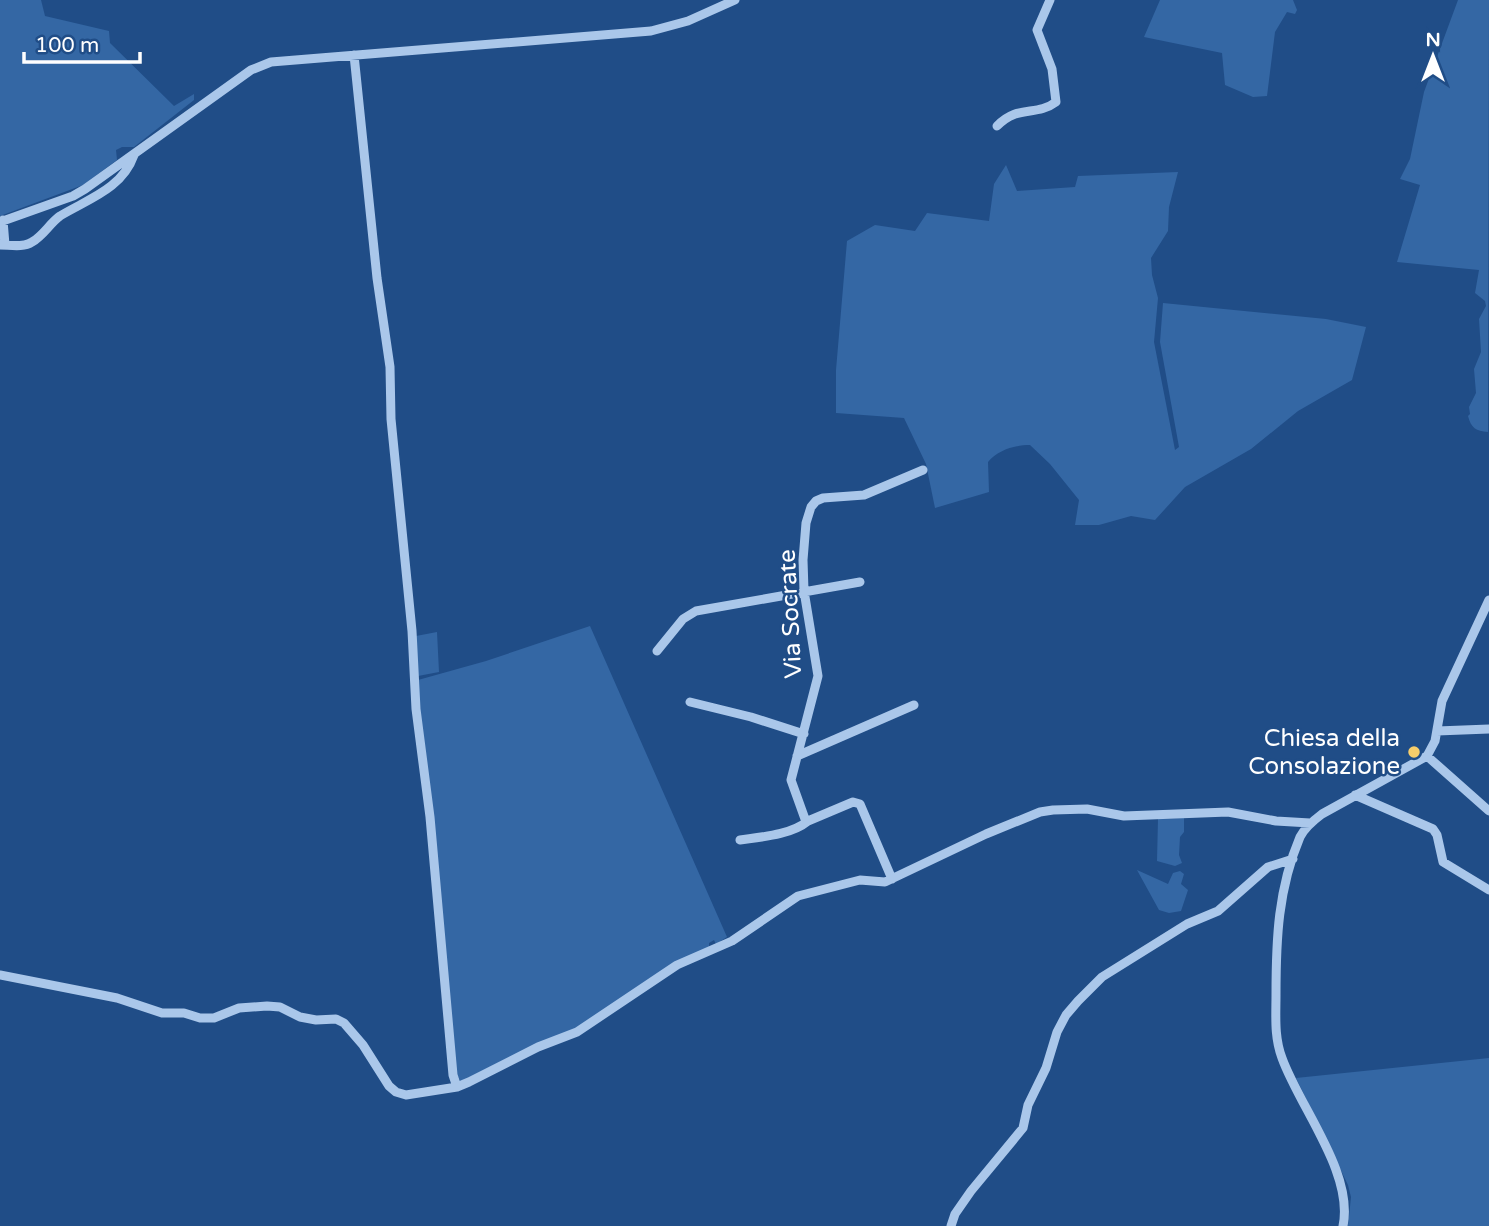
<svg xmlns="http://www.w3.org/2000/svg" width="1489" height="1226" font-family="'Varela Round',sans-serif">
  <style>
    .green { fill: #3467a4 }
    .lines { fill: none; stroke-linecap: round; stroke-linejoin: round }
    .minor { stroke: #aac7ea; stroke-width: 9 }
    .poi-dot { fill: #f7ce6b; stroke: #204d87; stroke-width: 2.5 }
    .labels { text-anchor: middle; stroke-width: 5; stroke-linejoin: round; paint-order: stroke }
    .street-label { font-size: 24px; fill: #fff; stroke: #204d87 }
    .poi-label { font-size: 24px; fill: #fff; stroke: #204d87; text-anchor: end }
  </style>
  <rect width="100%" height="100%" fill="#204d87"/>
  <path class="green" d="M0,0H41L45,16L109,31L110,43L174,106L194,94V100L134,147H122L116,150L117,160L83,185L0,216Z
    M1160,0H1293L1297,10L1295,14L1287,12L1275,32L1267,96L1253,97L1225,85L1222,53L1144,37Z
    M1458,0H1489L1488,432C1476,431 1471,428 1468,416L1470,414L1469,407L1476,393L1474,369L1481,352L1479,319L1486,306L1485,301L1475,293L1479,270L1397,262L1420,185L1400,179L1410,159L1424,92Z
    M1006,165L1017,191L1075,187L1078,176L1178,172L1169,207L1168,231L1151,258L1152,275L1158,298L1154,342L1175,450L1179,447L1160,342L1163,303L1326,319L1366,327L1352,380L1298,411L1251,449L1185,487L1155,520L1131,516L1099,525H1075L1079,500L1050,464L1030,445C1015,445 998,450 988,462L989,492L935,508L926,464L904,418L836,413V370L847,241L875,225L915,231L927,213L989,221L994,184Z
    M590,626L727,937L716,944L714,940L709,943V947L575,1029L461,1082L456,1073L422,741L418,680L486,661Z
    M437,632L439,672L418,676L416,636Z
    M1184,818V832L1180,837L1179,855L1182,863L1175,866L1157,861L1158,819Z
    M1137,870L1168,884L1173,873L1180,871L1184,874L1181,884L1188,890L1181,911L1169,913L1159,910Z
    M1489,1058V1226H1348L1351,1197L1348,1185L1296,1078Z"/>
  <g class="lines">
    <path class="minor" d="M354,55L377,278L390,367L391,419L412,631L416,709L430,817L453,1075L457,1087
      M997,126C1018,104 1036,117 1056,102L1052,69L1037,30L1050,0
      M3,220L5,245
      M0,222L73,196L85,189L251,70L271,62L651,31L688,21L735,0
      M0,245C10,245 23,248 32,242C43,236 50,223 60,216C88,199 122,189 134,155
      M657,651L683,619L696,611L860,582
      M690,702L751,717L804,734
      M1437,731L1489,729
      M797,756L914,705
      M1427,756L1489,811
      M1355,795L1433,829L1437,835L1443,862L1489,890
      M740,840C761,837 791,835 808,821
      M892,879L860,804L853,802L808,821L805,819L791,780L818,676L804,591L803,560L806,523L811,507L816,501L823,498L864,495L923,470
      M0,975L117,998L162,1013H184L200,1018H214L239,1008L267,1006L280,1007L300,1017L316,1020L336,1019L344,1023L363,1045L389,1086L396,1092L406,1095L457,1087L469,1082L538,1047L577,1032L677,965L732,941L798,896L860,880L885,882L986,834L1040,812L1053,810L1087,809L1124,816L1228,812L1276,821L1310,823
      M951,1226L955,1214L971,1191L1023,1128L1028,1105L1046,1068L1057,1032L1066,1015L1078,1001L1102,977L1187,924L1218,911L1268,867L1293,859
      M1343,1226C1354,1173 1300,1108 1282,1058C1274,1037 1276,1016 1276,995C1276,939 1278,889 1300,837C1305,827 1314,820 1322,814L1427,756L1435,741L1442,701L1489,600"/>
  </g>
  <circle class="poi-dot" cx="1414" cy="752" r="7"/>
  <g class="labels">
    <g class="street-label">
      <text transform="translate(790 614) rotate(-93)" y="8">Via Socrate</text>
    </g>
    <g class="poi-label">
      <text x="1400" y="746">Chiesa della<tspan x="1400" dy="28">Consolazione</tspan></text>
    </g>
  </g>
  <g transform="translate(1433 56)" stroke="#204d87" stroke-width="5" paint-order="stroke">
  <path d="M0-5L12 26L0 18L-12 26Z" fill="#ffffff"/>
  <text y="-10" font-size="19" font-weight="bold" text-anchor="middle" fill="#ffffff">N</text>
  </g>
  <path d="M24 52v10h116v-10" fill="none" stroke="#ffffff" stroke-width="3.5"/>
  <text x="35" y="52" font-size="21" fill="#ffffff" stroke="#204d87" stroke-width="5" paint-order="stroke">100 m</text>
</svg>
